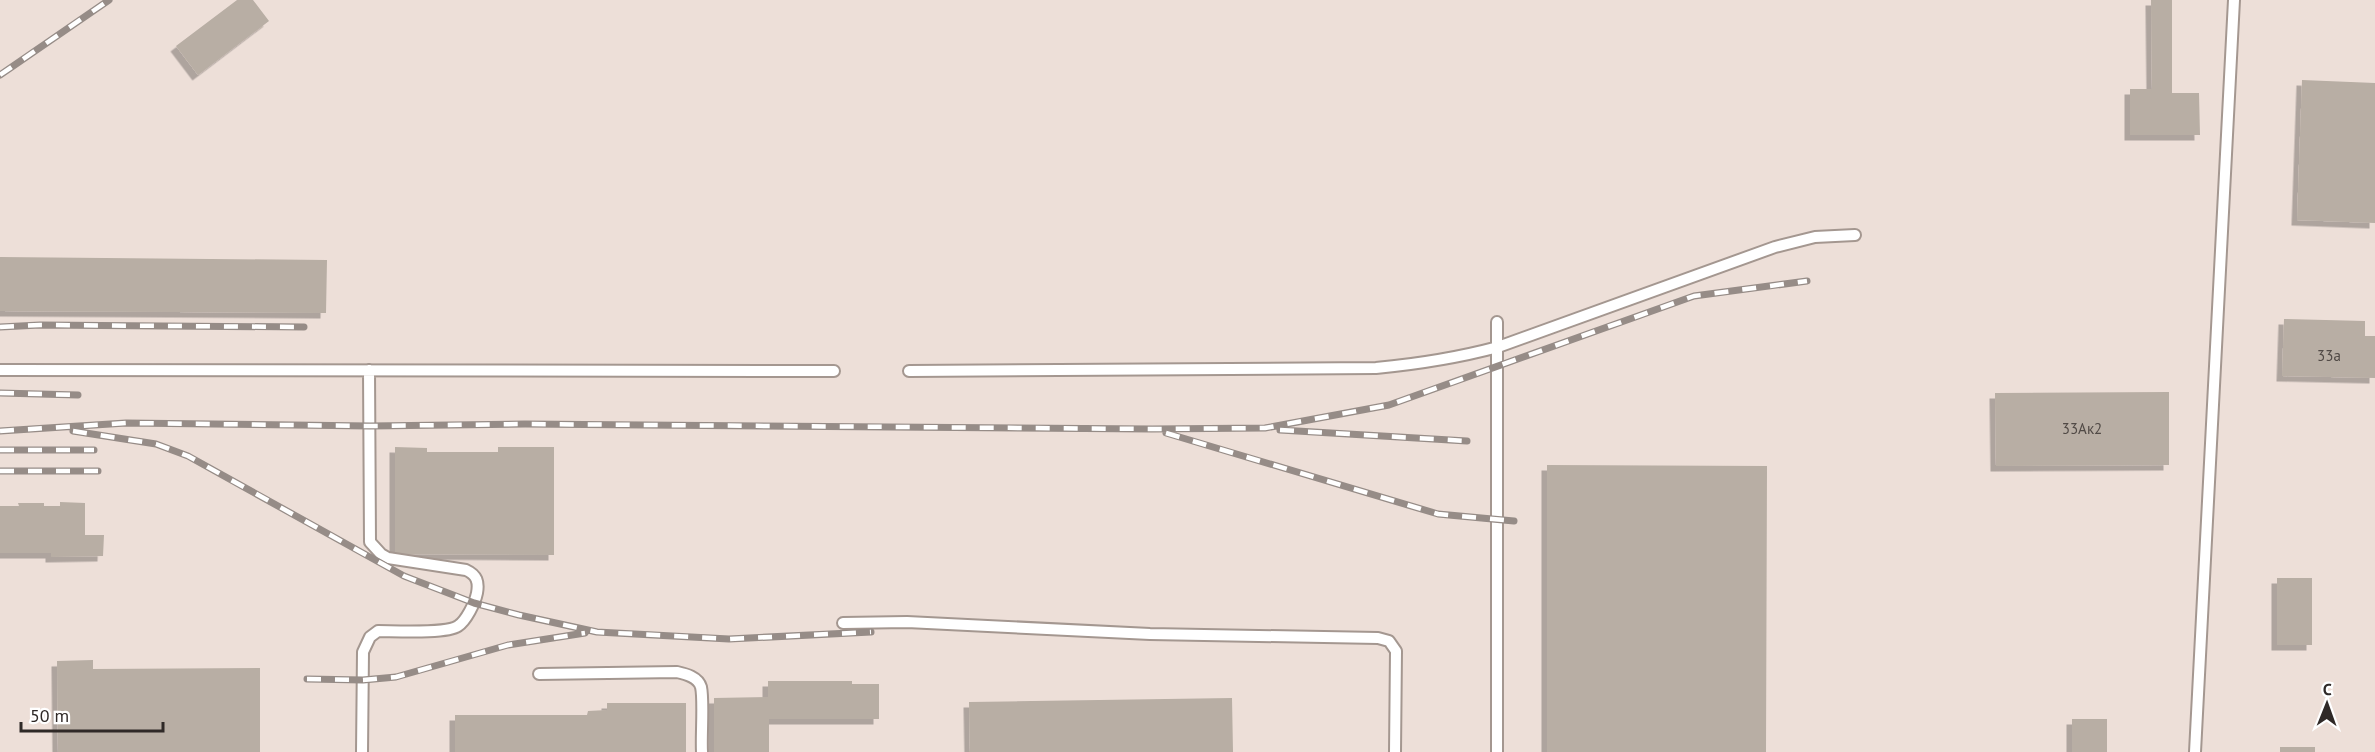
<svg xmlns="http://www.w3.org/2000/svg" width="2375" height="752" font-family="'PT Sans',sans-serif">
  <style>
    .building { fill: #b8aea4; filter: url(#shadow) }
    .lines { fill: none; stroke-linecap: round; stroke-linejoin: round }
    .service-casing { stroke: #a49790; stroke-width: 14 }
    .service { stroke: #fff; stroke-width: 10 }
    .rail-casing { stroke: #968c87; stroke-width: 7 }
    .rail { stroke: #fff; stroke-width: 4.5; stroke-dasharray: 14; stroke-linecap: butt }
    .labels { text-anchor: middle; stroke-width: 5; stroke-linejoin: round; paint-order: stroke }
    .number-label { font-size: 15px; fill: #514a46 }
  </style>
  <defs>
    <filter id="shadow"><feDropShadow dx="-5.5" dy="5.5" stdDeviation="0" flood-color="#0004"/></filter>
  </defs>
  <rect width="100%" height="100%" fill="#eddfd8"/>
  <path class="building" d="M237,0H253L269,21L198,75L176,46Z
    M2151,0H2172V93H2199L2200,135H2130V89H2152Z
    M2302,80L2375,83V223L2297,220Z
    M0,257L327,260L326,313L0,311Z
    M2284,319L2365,321V336H2375V378L2282,376Z
    M2169,392V465L1996,466L1995,393Z
    M395,447L427,448V452H498V447H554V555L395,554Z
    M1547,465L1767,466L1766,752H1547Z
    M60,502L85,503V535H104L103,556L51,557V553H0V506H19L18,503H44V506H60Z
    M2277,578H2312V645H2277Z
    M93,660V669L260,668V752H58L57,661Z
    M768,681H852V684H879V719H769V752H714V698L768,697Z
    M1232,698L1233,752H970L969,702Z
    M607,703H686V752H455V715H587L588,711L607,710Z
    M2072,719H2107V752H2072Z
    M2280,747H2315V752H2280Z"/>
  <g class="lines">
    <g class="service-casing">
      <path id="service" d="M0,370L834,371
        M909,371L1376,368C1418,364 1457,358 1498,347L1775,247L1815,237L1855,235
        M843,623L907,622L1150,634L1378,638L1389,641L1396,651L1395,752
        M539,674L677,672C686,674 698,677 701,687C704,700 701,736 702,752
        M362,752L363,652L370,637L378,631C394,631 447,634 458,626C466,621 475,603 477,593C479,582 477,575 466,570L388,558L381,554L370,542L369,370
        M1497,752V322
        M2195,752L2234,0"/>
    </g>
    <use href="#service" class="service"/>
    <g class="rail-casing">
      <path id="rail" d="M0,75L109,0
        M0,327L40,325L304,327
        M0,393L78,395
        M1280,430L1467,441
        M0,431L126,423L370,426L525,424L1152,429L1265,428L1389,405L1694,296L1807,281
        M73,431L156,444L188,456L404,576L474,603L519,615L597,632L729,639L871,632
        M1166,433L1438,514L1514,521
        M0,450H94
        M0,471H98
        M307,679L363,680L396,677L508,645L585,633"/>
    </g>
    <use href="#rail" class="rail"/>
  </g>
  <g class="labels">
    <g class="number-label">
      <text x="2329" y="361">33а</text>
      <text x="2082" y="434">33Ак2</text>
    </g>
  </g>
  <g transform="translate(2327 704) rotate(1)" stroke="#ffffff" stroke-width="4.5" paint-order="stroke">
  <path d="M0-4.5L10 22L0 15L-10 22Z" fill="#2f2927"/>
  <text y="-9" font-size="16" font-weight="bold" text-anchor="middle" fill="#2f2927">С</text>
  </g>
  <path d="M21 722v9h142v-9" fill="none" stroke="#2f2927" stroke-width="3"/>
  <text x="30" y="722" font-size="18" fill="#2f2927" stroke="#ffffff" stroke-width="4.5" paint-order="stroke">50 m</text>
</svg>
